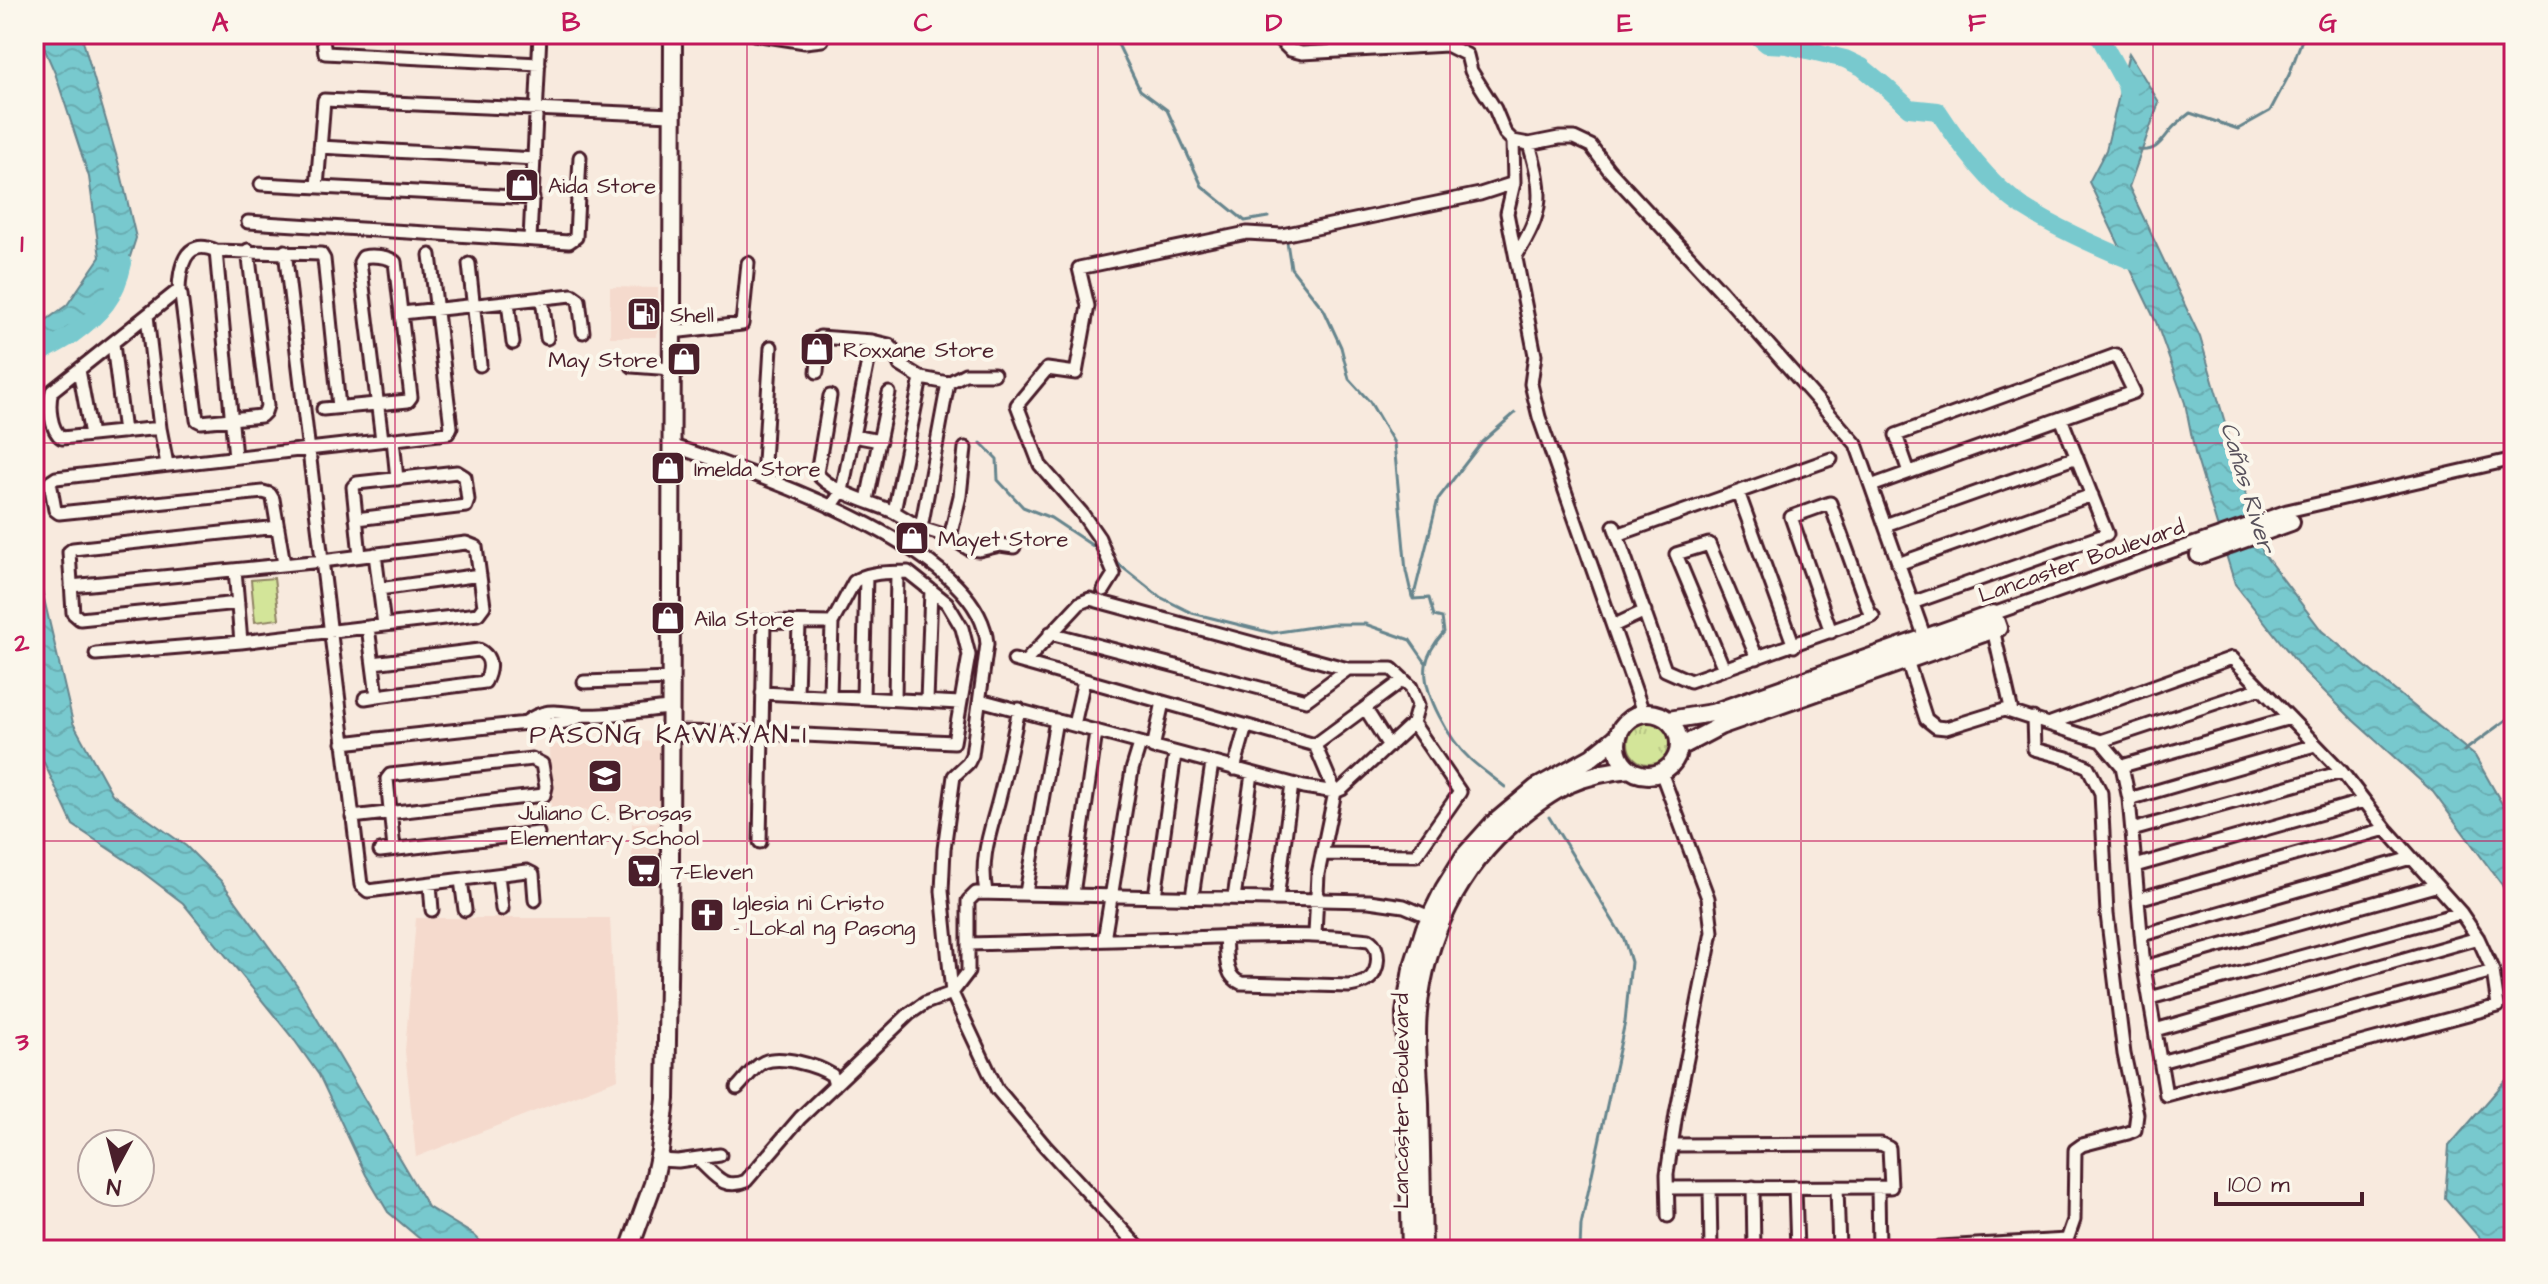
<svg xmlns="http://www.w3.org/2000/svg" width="2548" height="1284" font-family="'Architects Daughter',sans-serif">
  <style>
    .built { fill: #f5dacd }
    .grass { fill: url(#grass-tufts); stroke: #8e8262; stroke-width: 2 }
    .park { fill: #d3e599; stroke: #8e8262; stroke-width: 2 }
    .water { fill: url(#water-waves); stroke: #66858d; stroke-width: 2 }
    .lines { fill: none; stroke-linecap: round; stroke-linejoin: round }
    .stream { stroke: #66858d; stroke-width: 3 }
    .river { stroke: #78c9ce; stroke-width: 18 }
    .street-casing { stroke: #4a1f2b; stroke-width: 17 }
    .secondary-casing { stroke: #4a1f2b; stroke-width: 22 }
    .street { stroke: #fbf7ec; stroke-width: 11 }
    .secondary { stroke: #fbf7ec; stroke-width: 16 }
    .grid { fill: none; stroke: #c2185b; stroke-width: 2; stroke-opacity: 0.55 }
    .labels { text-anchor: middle; stroke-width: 8; stroke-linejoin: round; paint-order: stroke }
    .poi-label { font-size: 22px; fill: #4a1f2b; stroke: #fbf7ec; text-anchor: start }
    .street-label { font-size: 22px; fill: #4a1f2b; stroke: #fbf7ec }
    .water-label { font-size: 24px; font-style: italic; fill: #58525c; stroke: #fbf7ec }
    .quarter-label { font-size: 26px; letter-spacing: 2px; fill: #4a1f2b; stroke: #fbf7ec }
    .neatline { fill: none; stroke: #c2185b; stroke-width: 3 }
    .grid-label { font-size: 26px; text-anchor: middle; font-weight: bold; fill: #c2185b }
  </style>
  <defs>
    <pattern id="grass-tufts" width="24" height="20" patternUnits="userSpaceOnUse" patternTransform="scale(2)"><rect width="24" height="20" fill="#d3e599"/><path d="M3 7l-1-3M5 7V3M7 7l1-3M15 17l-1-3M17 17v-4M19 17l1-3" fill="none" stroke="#b7c484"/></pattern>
    <pattern id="water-waves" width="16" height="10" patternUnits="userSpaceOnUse" patternTransform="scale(2)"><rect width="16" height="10" fill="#78c9ce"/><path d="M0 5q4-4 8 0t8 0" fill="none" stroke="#69acb1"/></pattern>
  </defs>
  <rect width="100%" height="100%" fill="#f8eade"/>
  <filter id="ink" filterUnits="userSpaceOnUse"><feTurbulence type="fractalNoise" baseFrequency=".0125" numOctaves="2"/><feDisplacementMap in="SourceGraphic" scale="16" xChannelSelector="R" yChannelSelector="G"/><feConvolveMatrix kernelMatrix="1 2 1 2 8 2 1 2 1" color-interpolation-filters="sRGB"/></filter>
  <g filter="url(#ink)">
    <path class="built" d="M610,287L658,288L657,337H610Z
      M660,741V813L640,816L551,807L549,745Z
      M660,822V861L632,860V823Z
      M416,918H610L618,1079L416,1157L405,1051Z"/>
    <path class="grass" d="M1628 743a21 21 0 1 1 42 0a21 21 0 1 1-42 0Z"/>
    <path class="park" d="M274,578L279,619L255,622L251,580Z"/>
    <path class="water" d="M38,34H81L119,165L136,238L122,282L34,368V329L67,305L100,257L89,177L55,73Z
      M2129,53L2159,102L2129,187L2200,337L2263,553L2322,631L2475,756L2514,825V912L2502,885L2433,792L2354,721L2301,668L2235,584L2195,453L2185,403L2156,322L2089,182L2106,150Z
      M34,556L73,723L112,794L186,846L221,881L297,985L428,1207L474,1235L489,1250H433L388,1212L366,1175L319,1075L295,1041L183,903L133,865L73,825L34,741Z
      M2514,1071V1167L2505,1187L2514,1203V1250H2490L2445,1198L2449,1146Z"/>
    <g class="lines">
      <path class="stream" d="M1113,34L1140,90L1167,110L1202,186L1245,221L1268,217
        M2138,150C2155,152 2160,144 2170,131C2175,124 2183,119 2190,113L2238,129L2270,111L2289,75L2304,34
        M1287,242L1291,268L1324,310L1341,347L1349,379L1370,402L1394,443L1406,571L1412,597
        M981,443L997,459L998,480L1023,507L1051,518L1096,548
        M1116,562L1160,597L1192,613L1272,633L1332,624H1365L1410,640L1426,663
        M2464,751L2510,717L2514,707
        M1505,787C1494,778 1481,769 1471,760C1450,741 1422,693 1426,665C1428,653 1436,641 1444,632L1442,618L1434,616L1429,598L1413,599L1438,499L1482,442L1515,413
        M1549,817L1624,939L1631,962L1625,1022L1581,1225L1580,1250"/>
      <path class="river" d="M1755,34L1767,44L1787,45L1845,59L1862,67L1885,86L1909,108L1938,111C1961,146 1988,183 2023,207C2059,230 2100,247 2139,264
        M2098,34L2126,85L2129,101
        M34,358C46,348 61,343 73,334C101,314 116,297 123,263"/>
      <g class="street-casing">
        <path id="street" d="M322,34L325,53L539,64
          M754,34L805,42L822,40
          M1274,34L1290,50L1302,53L1447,45L1467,55L1471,71L1495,109L1505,133L1513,141L1529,144L1559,138H1574L1591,146L1609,170L1721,291L1856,444L1925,638
          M1513,141L1514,183L1507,213L1535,355L1531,384L1539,417L1643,712
          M320,147L535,159
          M261,184L533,198
          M317,187L324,100L672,115
          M248,222L569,242L576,237L580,157
          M530,239L540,34
          M285,251L361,885L368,891L527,871L533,874L535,900
          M1516,256C1544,211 1544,194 1529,144
          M469,264L480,365
          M179,293C179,270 184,236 216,251
          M542,298L547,338
          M508,302L513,343
          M402,313L572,295L579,300L583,332
          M147,316L160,428
          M672,332L742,324L748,263
          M113,344L124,432
          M632,366L672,369
          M79,370L91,435
          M817,372L820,337L872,341
          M948,383L921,528L950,537L969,549L979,550L1000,545L1014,547
          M830,396L817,473C828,491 874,503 894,512L921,378
          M323,409L408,401L411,397L395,262C388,256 371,255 363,257L360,262L382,440
          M853,436L880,441
          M393,439L397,479
          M671,445C751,473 981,547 987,644L972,755L968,763L954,776L944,849L942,891L952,993L997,1089L1045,1146L1141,1250
          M235,457L216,251L321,254L324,259L339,407
          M167,464L160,428L62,438C50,430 48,405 52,391L175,293L181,295L197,420L201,422L261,416L265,412L267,406L248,250
          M763,478L771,347
          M1871,486L2134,392L2116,355L1896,435L1909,472
          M1738,492L1794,646
          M867,500L889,393
          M831,507L842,491L872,341L889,345L893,349L900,365L921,378L948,383L965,374H994
          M894,512L921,528
          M356,519L466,506L468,500L465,477L457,472L357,483L353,487L360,556
          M1885,525L2077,457
          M1614,526L1665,670L1690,681L1873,616
          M1617,535L1831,459
          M950,537L960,496L965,448
          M375,554L384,625
          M284,564L273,499L270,494L263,492L59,513L55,510L50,482L56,478L448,433L451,427L430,255
          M1898,564L2092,495
          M235,570L241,642
          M71,586L322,561L466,543L476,547L484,606L478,614L241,642L96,654
          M379,589L480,575
          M1104,590L1114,574L1099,538L1081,512L1040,465L1017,405L1047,369L1076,373L1088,306L1079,268L1247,233L1282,235L1480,194L1514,183
          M238,603L80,619L73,613L69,552L73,549L278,527
          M1912,603L2107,534L2061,418
          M1993,614L2287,511L2514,459
          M1613,626L1645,611
          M368,627L377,696L485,682C491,670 493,657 479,650L373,663
          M1993,629L2012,712
          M1831,632L1791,517L1830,503L1871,617
          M1050,633L1306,700L1348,669
          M1905,654L1926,719L1936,727L1946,728L2004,710L2101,741L2122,766L2129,799L2144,967L2166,1095L2498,1006L2493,971L2478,938L2461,913L2386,829L2342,772L2232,658L2051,723
          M1014,660L1315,745L1403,680
          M1724,669L1676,554L1709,544L1757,658
          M584,682L670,679
          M762,693L960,703
          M797,694L799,623
          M830,695L832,623
          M863,697L866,576
          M365,698L377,696
          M895,699L897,573
          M980,700L1304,787L1335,792L1342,789L1413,723L1418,705L1411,687L1392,669H1348L1090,599L1080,603L1024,663
          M927,701L931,590
          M1365,708L1389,746
          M524,723C547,707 557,712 583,715C609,717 644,710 670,708
          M1074,725L1084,680
          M670,732L762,733L954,742L969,655L962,628L947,603L908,572C892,573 867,571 854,582L832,623L764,622C762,695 762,769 760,842
          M2101,741L2261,688
          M343,743C401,736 459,730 517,724C544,721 558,729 583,715
          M1153,748L1163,702
          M2122,766L2290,718
          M1234,769L1246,726
          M1661,772L1708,898L1712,932L1676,1114L1667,1174L1668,1216
          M2129,799L2315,745
          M352,817L544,795L546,787L542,764L532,759L390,775L387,779L394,849
          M2132,830L2342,772
          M380,851L538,833
          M1322,854L1416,855L1460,792L1413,723
          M2135,866L2364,801
          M498,875L502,909
          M461,880L465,910
          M430,884L432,910
          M986,892C979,857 992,828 1000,795C1007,767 1013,738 1019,709
          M1026,893L1056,720
          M1073,894L1096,732
          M1155,896L1175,754
          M1192,897L1212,763
          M1234,898L1252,774
          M1277,899L1292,784
          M2138,899L2386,829
          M1315,934L1318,874L1335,792L1315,745
          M2142,935L2411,858
          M1104,940L1132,770L1140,744
          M969,944C1041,942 1113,940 1184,938C1246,936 1307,933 1369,940C1381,947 1380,972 1368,980C1362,984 1356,985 1349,986L1241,983C1223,976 1227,953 1225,937
          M2144,967L2435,886
          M2150,998L2461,913
          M2155,1030L2478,938
          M2160,1062L2493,971
          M737,1088C745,1080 753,1067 764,1062C781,1055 816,1065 832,1075L835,1085
          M697,1159C714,1173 722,1191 746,1181L800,1118L909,1014L925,1003L952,993L968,972V901L976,893L1369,901L1404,906L1437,920
          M658,1160L678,1161L720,1155
          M1753,1187L1754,1250
          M1795,1187L1797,1250
          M1837,1187L1839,1250
          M1878,1187L1879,1250
          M1668,1188L1891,1187L1889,1148L1881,1144L1671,1145
          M1710,1188L1711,1250
          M1934,1250L1940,1247L2067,1240L2074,1220L2075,1150L2082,1145L2128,1133L2135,1130L2137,1114L2124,1054L2107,914L2101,793L2088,767L2067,758L2034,749L2033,718"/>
      </g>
      <g class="secondary-casing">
        <path id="secondary" d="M2199,555L2291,522
          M1617 744a31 31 0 1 1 62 0a31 31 0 1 1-62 0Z
          M1669,720L1712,713L1993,614L1998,628L1720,726L1680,747
          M629,1250L653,1184L660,1151L666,1099L670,863L673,34
          M1411,1250L1405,1013L1412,969L1425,928L1444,889L1465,855L1492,825L1536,788L1592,757L1618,736
          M1423,1250C1422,1201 1421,1152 1420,1103C1419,1073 1415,1041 1418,1012C1425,938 1459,868 1516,820C1554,788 1579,774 1630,769"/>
      </g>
      <use href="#street" class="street"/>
      <use href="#secondary" class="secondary"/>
    </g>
  </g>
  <path class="grid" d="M395,34V1250M747,34V1250M1098,34V1250M1450,34V1250M1801,34V1250M2153,34V1250M34,443H2514M34,841H2514"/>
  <defs>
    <g id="shop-square" transform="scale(1.8)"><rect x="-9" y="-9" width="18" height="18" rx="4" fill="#4a1f2b" stroke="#fbf7ec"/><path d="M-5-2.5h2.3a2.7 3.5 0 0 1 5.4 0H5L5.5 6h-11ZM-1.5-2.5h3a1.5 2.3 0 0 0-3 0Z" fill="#fff"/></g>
    <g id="fuel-square" transform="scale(1.8)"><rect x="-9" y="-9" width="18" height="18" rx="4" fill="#4a1f2b" stroke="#fbf7ec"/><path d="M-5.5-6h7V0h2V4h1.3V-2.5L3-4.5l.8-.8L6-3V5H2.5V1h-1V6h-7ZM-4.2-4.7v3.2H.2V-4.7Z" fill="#fff"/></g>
    <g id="school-square" transform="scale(1.8)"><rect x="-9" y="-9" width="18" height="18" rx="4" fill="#4a1f2b" stroke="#fbf7ec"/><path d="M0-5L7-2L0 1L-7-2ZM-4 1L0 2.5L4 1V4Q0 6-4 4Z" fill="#fff"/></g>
    <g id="supermarket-square" transform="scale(1.8)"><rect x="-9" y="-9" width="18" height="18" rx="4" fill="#4a1f2b" stroke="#fbf7ec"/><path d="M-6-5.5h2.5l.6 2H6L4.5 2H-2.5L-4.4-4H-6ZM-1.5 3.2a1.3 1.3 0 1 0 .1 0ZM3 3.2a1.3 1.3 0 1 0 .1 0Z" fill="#fff"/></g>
    <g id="church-square" transform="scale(1.8)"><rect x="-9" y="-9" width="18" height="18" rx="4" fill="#4a1f2b" stroke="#fbf7ec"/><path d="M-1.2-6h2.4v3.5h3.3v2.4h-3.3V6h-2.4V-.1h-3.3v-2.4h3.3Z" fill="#fff"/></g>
  </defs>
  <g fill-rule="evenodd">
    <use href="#shop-square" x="522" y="185"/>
    <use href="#fuel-square" x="644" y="314"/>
    <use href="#shop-square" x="817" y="349"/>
    <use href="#shop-square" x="684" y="359"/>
    <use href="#shop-square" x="668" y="468"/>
    <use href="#shop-square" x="912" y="538"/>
    <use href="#shop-square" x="668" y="618"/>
    <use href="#school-square" x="605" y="776"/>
    <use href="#supermarket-square" x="644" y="871"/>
    <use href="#church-square" x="707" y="915"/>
  </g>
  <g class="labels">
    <g class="poi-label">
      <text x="548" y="193">Aida Store</text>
      <text x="670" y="322">Shell</text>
      <text x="843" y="357">Roxxane Store</text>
      <text x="658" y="367" text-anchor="end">May Store</text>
      <text x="694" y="476">Imelda Store</text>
      <text x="938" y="546">Mayet Store</text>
      <text x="694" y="626">Aila Store</text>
      <text x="605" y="820" text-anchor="middle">Juliano C. Brosas<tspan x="605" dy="25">Elementary School</tspan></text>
      <text x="670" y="879">7-Eleven</text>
      <text x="733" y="910">Iglesia ni Cristo<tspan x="733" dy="25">- Lokal ng Pasong</tspan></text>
    </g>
    <g class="street-label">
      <text transform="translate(2081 560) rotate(-19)" y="8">Lancaster Boulevard</text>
      <text transform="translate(1400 1101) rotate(-90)" y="8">Lancaster Boulevard</text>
    </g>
    <g class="water-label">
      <text transform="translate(2248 487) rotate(73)" y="8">Cañas River</text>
    </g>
    <g class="quarter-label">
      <text x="669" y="743">PASONG KAWAYAN I</text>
    </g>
  </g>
  <rect width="2548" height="1284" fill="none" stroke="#fbf7ec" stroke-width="88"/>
  <g transform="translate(116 1168) rotate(187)"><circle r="38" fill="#fbf7ec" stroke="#b4a19f" stroke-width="2"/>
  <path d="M0-6L14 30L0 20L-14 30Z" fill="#4a1f2b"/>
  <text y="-12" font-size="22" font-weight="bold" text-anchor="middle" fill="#4a1f2b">N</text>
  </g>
  <path d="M2216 1192v12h146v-12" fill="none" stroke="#4a1f2b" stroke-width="4"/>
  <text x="2228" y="1192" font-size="24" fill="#4a1f2b" stroke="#fbf7ec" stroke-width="6" paint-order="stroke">100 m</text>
  <rect x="44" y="44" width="2460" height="1196" class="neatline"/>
  <g class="grid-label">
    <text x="220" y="31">A</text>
    <text x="571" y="31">B</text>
    <text x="923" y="31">C</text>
    <text x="1274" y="31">D</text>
    <text x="1625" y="31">E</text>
    <text x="1977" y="31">F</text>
    <text x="2328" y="31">G</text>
    <text x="22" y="252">1</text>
    <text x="22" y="651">2</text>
    <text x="22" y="1050">3</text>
  </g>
</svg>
